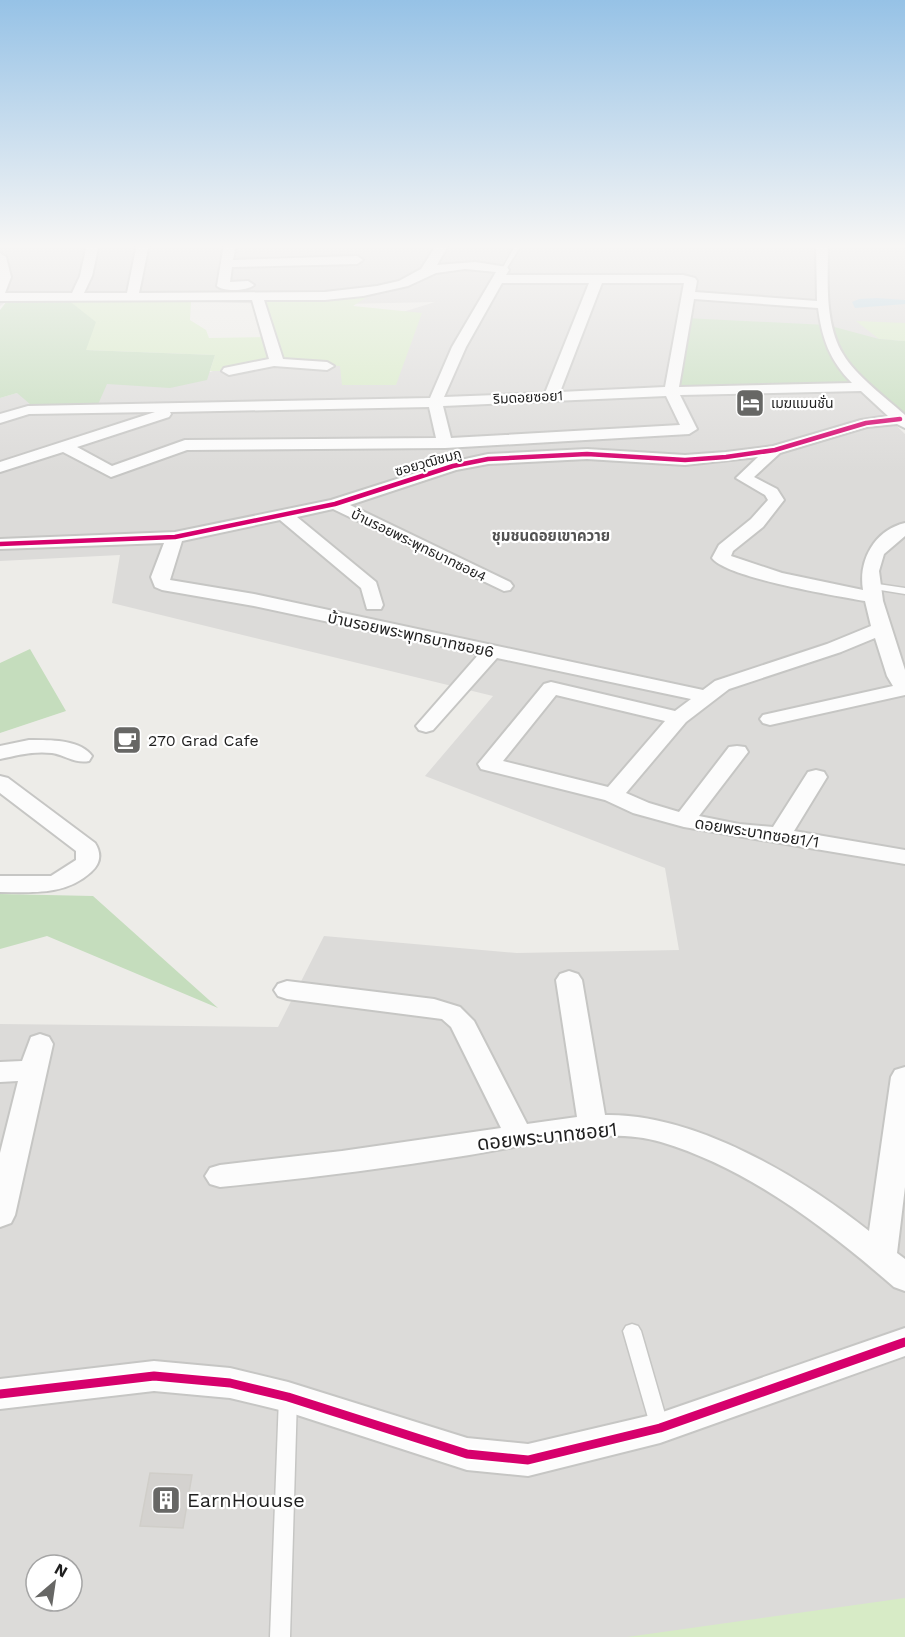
<svg xmlns="http://www.w3.org/2000/svg" width="905" height="1637" font-family="'Work Sans','Noto Sans Thai',sans-serif">
  <style>
    .residential { fill: #dcdbd9; fill-rule: evenodd }
    .grass { fill: #d7ebc6 }
    .forest { fill: #c5ddbd }
    .water { fill: #bbd6e2 }
    .building { fill: #d4d2cf; stroke: #d0cec9; stroke-width: 1.5 }
    .lines { fill: none; stroke-linecap: round; stroke-linejoin: round }
    .lane-casing { stroke: #c6c6c4; stroke-width: 3 }
    .street-casing { stroke: #c6c6c4; stroke-width: 4 }
    .lane { fill: #fcfcfc; fill-rule: evenodd }
    .street { fill: #fcfcfc; fill-rule: evenodd }
    .cycleway-far1-casing { stroke: #fff; stroke-width: 8 }
    .cycleway-casing { stroke: #fff; stroke-width: 13 }
    .cycleway-far1 { stroke: #d6006c; stroke-width: 4.5 }
    .cycleway { stroke: #d6006c; stroke-width: 9 }
    .labels { text-anchor: middle; stroke-width: 4.5; stroke-linejoin: round; paint-order: stroke }
    .far-street-label { font-size: 14px; fill: #1f1f1f; stroke: #fff }
    .far-poi-label { font-size: 14px; fill: #1f1f1f; stroke: #fff; text-anchor: start }
    .far-neighbourhood-label { font-size: 15px; font-weight: bold; fill: #525252; stroke: #fff }
    .street-label { font-size: 16px; fill: #1f1f1f; stroke: #fff }
    .poi-label { font-size: 16px; fill: #1f1f1f; stroke: #fff; text-anchor: start }
    .near-street-label { font-size: 20px; fill: #1f1f1f; stroke: #fff }
    .near-poi-label { font-size: 20px; fill: #1f1f1f; stroke: #fff; text-anchor: start }
  </style>
  <rect width="100%" height="100%" fill="#edece8"/>
  <path class="residential" d="M0,244H905V333L843,373L905,434V1637H0V1024L278,1027L324,936L517,953L679,950L665,868L425,776L493,696L112,603L120,555L0,561V398L17,393L210,372L435,302L296,305L191,301H7L0,306ZM36,1565H72V1601H36Z"/>
  <path class="grass" d="M366,296L367,297L353,306L422,313L396,385H342L340,366L283,363L263,300Z
    M68,300L191,301L190,320L206,330L209,338L268,337L276,362L229,371H210L215,355L86,350Z
    M856,321L905,323V341L879,339Z
    M905,1598V1637H627Z"/>
  <path class="forest" d="M68,300L96,322L86,350L215,355L207,380L170,388L107,384L96,409L37,410L17,393L0,398V310L7,301Z
    M685,318L827,325L879,339L905,341V423L867,387L671,391Z
    M30,649L66,711L0,733V663Z
    M0,894L93,896L218,1008L47,936L0,949Z"/>
  <path class="water" d="M877,298L905,300V304L855,308L852,302L859,299Z"/>
  <path class="building" d="M150,1473L192,1475L183,1528L140,1526Z"/>
  <g class="lines">
    <g class="lane-casing">
      <path id="lane" d="M516,244H522L505,271H501Z
        M871,583L905,588V594L868,588L866,586Z
        M632,1324L638,1326L641,1331L669,1428L666,1434L660,1436L654,1434L651,1428L623,1331L626,1326Z
        M288,1389L294,1391L297,1397L290,1637H270L279,1397L282,1391Z"/>
    </g>
    <g class="street-casing">
      <path id="street" d="M87,244H99L92,276L84,293H127L137,244H149L139,293L325,292L377,286L399,281L421,269L437,244H449L437,265L475,262L507,267L509,270L506,275H683L695,278L697,281L695,292L817,301L816,244H828C828,279 824,323 843,354C855,375 886,398 905,415V428L897,424L867,427L780,453L754,477L777,489L784,500L763,527L733,551L731,556L782,573L863,590C858,560 875,530 905,523V536L884,554L879,571L883,601L905,670V695L770,725L763,723L760,719L763,715L893,686L887,676L875,638L841,652L729,689L686,722L626,793L649,803L679,812L729,747L737,746L745,747L748,752L699,816L739,824L773,827L808,772L816,770L824,772L827,777L794,831L905,850V864L684,827L633,813L605,800L481,769L478,764L544,684L551,682L675,711L691,699L497,658L433,730L426,732L419,730L416,726L479,654L254,606L162,590L155,587L151,577L164,543L0,549V539L175,532L331,500L447,463L488,454L587,449L685,455L726,452L773,446L861,420L888,416L861,391L680,395L697,429L689,434L445,448L187,450L111,477L63,452L0,472V462L155,412L29,414L0,423V414L28,406L430,398L452,347L496,272L465,269L436,273L408,286L363,296L325,300H264L283,359L327,362L334,366L327,370L274,366L229,375L222,371L224,368L269,359L252,300L0,301V253L6,257L11,277L5,293H72L80,276ZM502,283H589L545,393L444,397L466,347ZM602,283H684L665,387L560,392ZM694,299L818,308C822,339 830,361 852,383L679,387ZM666,396L680,425L451,438L443,406ZM429,407L436,438L185,440L112,466L77,447L169,417L171,414L170,412ZM758,457L736,478L765,495L768,500L751,519L719,545L712,558C727,578 837,596 865,601L871,626L827,644L715,681L703,690L254,594L170,580L182,541L280,520L361,588L367,609H381L383,605L376,582L297,517L333,509L504,591L510,590L513,586L510,582L350,505L456,470L488,464L587,459L685,465ZM556,695L665,721L608,787L503,761Z
        M224,244H236L233,260L357,256L363,260L357,264L232,267L230,282L248,281L254,285C247,291 224,292 217,286Z
        M29,740C48,740 80,739 92,756L89,761C75,764 65,755 52,753C33,751 18,755 0,759V746Z
        M0,776L8,778L95,843C102,854 100,864 91,872C65,896 32,892 0,892V876H51L76,860V851L0,793Z
        M569,971L578,974L582,980L605,1115C695,1113 801,1177 869,1231L891,1077L895,1070L905,1067V1187L897,1253L905,1259V1291L894,1287C826,1228 748,1168 661,1142C605,1125 520,1147 463,1156C382,1169 301,1179 220,1187L210,1184L205,1176L210,1168L220,1165L342,1151L501,1128L451,1027L442,1019L287,999L278,996L274,990L278,984L287,981L434,999L460,1007L474,1021L527,1124L577,1117L556,980L560,974Z
        M40,1034L49,1037L53,1044L15,1215L11,1223L0,1227V1153L18,1081L0,1082V1062L22,1061L31,1037Z
        M905,1328V1356L660,1443L528,1476L467,1470L288,1412L230,1398L154,1391L0,1409V1379L154,1361L230,1368L288,1382L467,1438L528,1444L660,1413Z"/>
    </g>
    <use href="#lane" class="lane"/>
    <use href="#street" class="street"/>
    <g class="cycleway-far1-casing">
      <path id="cycleway-far1" d="M0,544L175,537L335,504L453,466L488,459L587,454L685,460L726,457L775,450L866,423L900,419"/>
    </g>
    <g class="cycleway-casing">
      <path id="cycleway" d="M0,1394L154,1376L230,1383L288,1397L467,1454L528,1460L660,1428L905,1342"/>
    </g>
    <use href="#cycleway-far1" class="cycleway-far1"/>
    <use href="#cycleway" class="cycleway"/>
  </g>
  <linearGradient id="sky" x2="0" y2="1"><stop stop-color="#96c2e6"/><stop offset="0.52" stop-color="#f7f6f5"/><stop offset="1" stop-color="#f7f6f5" stop-opacity="0"/></linearGradient>
  <rect width="905" height="473" fill="url(#sky)"/>
  <defs>
    <g id="hotel-square" transform="scale(1.5)"><rect x="-9" y="-9" width="18" height="18" rx="4" fill="#676765" stroke="#fff"/><path d="M-6-4.5h1.5V1H6V5H4.5V3h-9V5H-6ZM-4 0a1.8 1.8 0 1 1 3.6 0ZM.5 0V-2.5h3Q6-2.5 6 0Z" fill="#fff"/></g>
    <g id="cafe-square" transform="scale(1.5)"><rect x="-9" y="-9" width="18" height="18" rx="4" fill="#676765" stroke="#fff"/><path d="M-5.5-4.5H6V0H3Q3 3.5 0 3.5H-2.5Q-5.5 3.5-5.5 0ZM3-3.2v2h1.7v-2ZM-6 4.5H4V6H-6Z" fill="#fff"/></g>
    <g id="building-square" transform="scale(1.5)"><rect x="-9" y="-9" width="18" height="18" rx="4" fill="#676765" stroke="#fff"/><path d="M-4-6H4V6H1V3H-1V6H-4ZM-2.5-4.3h1.7v1.8h-1.7ZM.8-4.3h1.7v1.8H.8ZM-2.5-1h1.7V.8h-1.7ZM.8-1h1.7V.8H.8Z" fill="#fff"/></g>
  </defs>
  <g fill-rule="evenodd">
    <use href="#hotel-square" x="750" y="403"/>
    <use href="#cafe-square" x="127" y="740"/>
    <use href="#building-square" x="166" y="1500"/>
  </g>
  <g class="labels">
    <g class="far-street-label">
      <text transform="translate(528 397) rotate(-3)" y="5">ริมดอยซอย1</text>
      <text transform="translate(428 462) rotate(-16)" y="5">ซอยวุฒิชมภู</text>
      <text transform="translate(419 545) rotate(26)" y="5">บ้านรอยพระพุทธบาทซอย4</text>
    </g>
    <g class="far-poi-label">
      <text x="771" y="408">เมฆแมนชั่น</text>
    </g>
    <g class="far-neighbourhood-label">
      <text x="551" y="541">ชุมชนดอยเขาควาย</text>
    </g>
    <g class="street-label">
      <text transform="translate(411 634) rotate(12)" y="6">บ้านรอยพระพุทธบาทซอย6</text>
      <text transform="translate(757 832) rotate(9)" y="6">ดอยพระบาทซอย1/1</text>
    </g>
    <g class="poi-label">
      <text x="148" y="746">270 Grad Cafe</text>
    </g>
    <g class="near-street-label">
      <text transform="translate(547 1136) rotate(-6)" y="7">ดอยพระบาทซอย1</text>
    </g>
    <g class="near-poi-label">
      <text x="187" y="1507">EarnHouuse</text>
    </g>
  </g>
  <g transform="translate(54 1583) rotate(29)"><circle r="28" fill="#ffffff" stroke="#a5a5a5" stroke-width="1.5"/>
  <path d="M0-4.5L10 22L0 15L-10 22Z" fill="#676765"/>
  <text y="-9" font-size="16" font-weight="bold" text-anchor="middle" fill="#1f1f1f">N</text>
  </g>
</svg>
